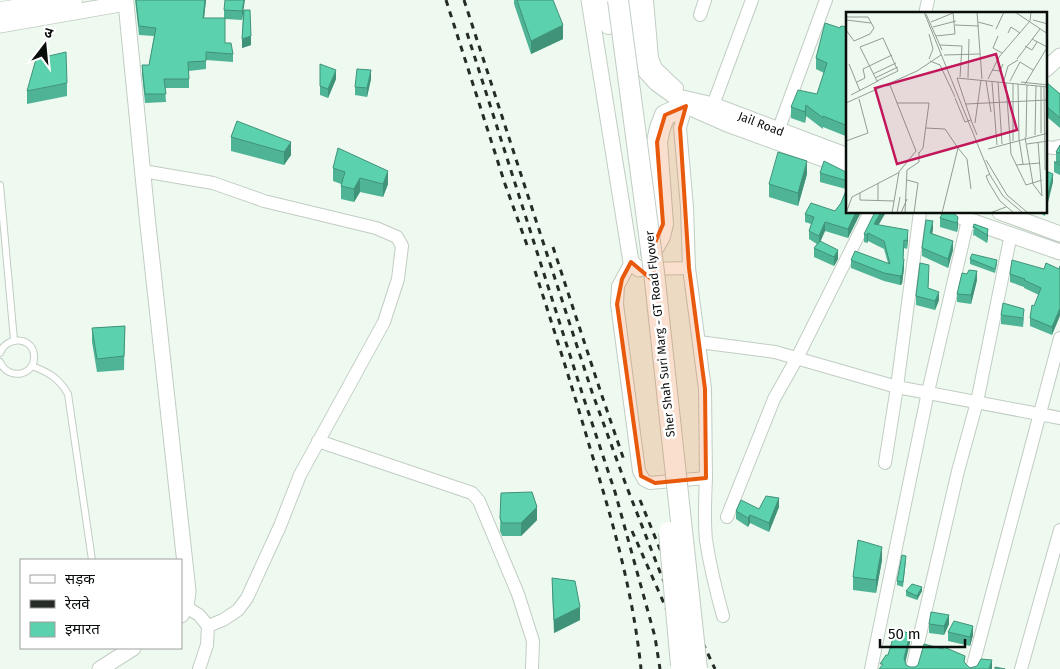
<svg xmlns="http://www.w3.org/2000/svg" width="1060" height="669" font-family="'Fira Sans','Noto Sans Devanagari',sans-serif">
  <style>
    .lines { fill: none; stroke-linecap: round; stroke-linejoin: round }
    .service-casing { stroke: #c1cdc3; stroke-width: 8 }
    .minor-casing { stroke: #c1cdc3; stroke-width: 14 }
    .tertiary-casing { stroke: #c1cdc3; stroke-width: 17 }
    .secondary-casing { stroke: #c1cdc3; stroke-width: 19 }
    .primary-casing { stroke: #c1cdc3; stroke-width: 22 }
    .service { stroke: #fff; stroke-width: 6 }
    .minor { stroke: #fff; stroke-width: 12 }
    .tertiary { stroke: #fff; stroke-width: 15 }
    .secondary { stroke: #fff; stroke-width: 18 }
    .primary { stroke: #fff; stroke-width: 20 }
    .rail { stroke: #262b27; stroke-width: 3; stroke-dasharray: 6 6; stroke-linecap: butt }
    .primary-bridge-casing { stroke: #c1cdc3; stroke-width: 22; stroke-linecap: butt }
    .primary-bridge { stroke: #fff; stroke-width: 20 }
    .wall { fill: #4fb495 }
    .shaded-wall { fill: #409279 }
    .building { fill: #5cd1ad; stroke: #409279 }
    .marked { fill: #e8590c; fill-opacity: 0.2; stroke: #e8590c; stroke-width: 4; stroke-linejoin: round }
    .labels { text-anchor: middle; stroke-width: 5; stroke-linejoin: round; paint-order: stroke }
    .street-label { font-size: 12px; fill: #0a0e0b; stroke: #fff }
    .inset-road { fill: none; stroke: #939c94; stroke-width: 1 }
    .view { fill: #c2185b; fill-opacity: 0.15; stroke: #c2185b; stroke-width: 2.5 }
    .inset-edge { fill: none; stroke: #0a0e0b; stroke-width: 2.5 }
  </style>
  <rect width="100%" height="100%" fill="#eefaf0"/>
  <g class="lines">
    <g class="service-casing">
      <path id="service" d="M0,185L14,340
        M0,353C6,336 32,336 34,355C36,376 8,381 0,362
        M32,366C48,372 59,378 68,394L92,560"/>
    </g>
    <g class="minor-casing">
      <path id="minor" d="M647,0L652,58L656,68L677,88L674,96
        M925,14L928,0
        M700,15L705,0
        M713,105L752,0
        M778,131L826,0
        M1046,147L1054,148L1060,146
        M143,171L213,183L264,201L376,228L397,237L402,246L398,279L384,322L300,475L280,526L247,598L238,610L223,620L208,626
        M631,262L618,286L617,304L639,471L644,480L650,483L706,478L705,389L689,268L687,207L680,128L686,106
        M646,269L689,268
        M699,342L775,352L897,387L1060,418
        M318,441L472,493L479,501L518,594L533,641L532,669
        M885,463L897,387L920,212
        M706,478C705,499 704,520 706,540C710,566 716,591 723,616
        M727,517L774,399L797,358L870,212
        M186,607L199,615L208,626L207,645L199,669
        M871,669L928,392L968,220
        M912,669L958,471L977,402L1011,234
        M972,669L1060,338
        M1021,669L1060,530"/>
    </g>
    <g class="tertiary-casing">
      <path id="tertiary" d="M589,0L631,262L639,269
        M635,0L646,72L656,83L674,96L713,105L848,156
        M0,25L126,3L147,216L188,591L186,607L181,615
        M1046,69L1060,56
        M686,106L727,124L848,168
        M953,212L968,220L1060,252
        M1000,212L1060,234
        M100,669L133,648"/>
    </g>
    <g class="secondary-casing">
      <path id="secondary" d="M0,11L73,0"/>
    </g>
    <g class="primary-casing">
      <path id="primary" d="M605,0L609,24
        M651,252L660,236L663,224L657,142L660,128L665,115L686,106"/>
    </g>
    <use href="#service" class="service"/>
    <use href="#minor" class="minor"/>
    <use href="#tertiary" class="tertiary"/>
    <use href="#secondary" class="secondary"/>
    <use href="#primary" class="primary"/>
    <path class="rail" d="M446,0L505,184L527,245
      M464,0L592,392L626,485L662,577L705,669
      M467,33L584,399L615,492L655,637L660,669
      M553,247L600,390L625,463
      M535,271C554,330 573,389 590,448C613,522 633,592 641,669
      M640,500L666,564L715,669
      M632,531L693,669"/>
    <g class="primary-bridge-casing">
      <path id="primary-bridge" d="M618,0L654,272L697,669
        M669,532L681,665"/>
    </g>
    <use href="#primary-bridge" class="primary-bridge"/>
  </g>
  <path class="wall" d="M135,0H206L204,18H224V10H244L251,45L242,48L243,11L242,20L225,19V43L233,54V62L206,60V69L189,71V88H165L166,102L145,103L142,74V65H149L154,36L139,35Z
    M514,0H553L563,39L531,54L514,4Z
    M848,27V137L823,127V129L806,116L805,123L791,118V107L817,94L824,73L816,69V58L840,28Z
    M320,64L336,79L328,98L320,95Z
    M371,79L367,97L355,95V87Z
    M1046,82L1060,94V128L1046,116Z
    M67,83V96L27,104V91Z
    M237,121L291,155L284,165L231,151V137Z
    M1060,145V175L1054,172V162H1058H1056V152Z
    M333,168L388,184L383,197L360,192L354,202L341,199V184L333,181Z
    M820,173H848V212H861L848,238L825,231L820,241L838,259L834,266L814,257V248L817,244L809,239V231L811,224L805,222V214L835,211L841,203L846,189L820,182Z
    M807,174L798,206L769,197V184Z
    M886,212L878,225L908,239L907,249L904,248L903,259L904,268L902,284L900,285L884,281L851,268V260L888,263L884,249L868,241L867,243L864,242V234Z
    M952,212L958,226L957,232L940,227V218Z
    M1038,212H1046L1045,216Z
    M974,224L988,229V237L987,243L974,235L973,236Z
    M933,230L932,233L953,250L948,268L922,256V248Z
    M970,259L997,264L995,273L970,264Z
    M1044,269H1059L1052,335L1030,326V318L1039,295L1024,288V287L1010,282V274Z
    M929,274L928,288L939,300L935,310L916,305V296Z
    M977,280L971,304L957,302V294Z
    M1001,315L1024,318L1023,327L1001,324Z
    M125,326L124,370L97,372L92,342V328Z
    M501,493L537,520L521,536H502L500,531Z
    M779,507L769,532L750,523L748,527L736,519V511Z
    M882,560L876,593L853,590V577Z
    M906,560L903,587L897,585V581Z
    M552,578L580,620L554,633L552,591Z
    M906,591H922L917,600L906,596Z
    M929,624H949L944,635L929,633Z
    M948,632L973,635L970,646L948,641Z"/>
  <path class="shaded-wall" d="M205,0H206L203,27V18Z
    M244,0H245L242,20V11Z
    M563,25V39L531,54V41Z
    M251,36V45L242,48V39Z
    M336,70V79L328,98V89Z
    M371,70V79L367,97V88Z
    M806,105V116L805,123V112Z
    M291,142V155L284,165V152Z
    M807,161V174L798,206V193Z
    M388,171V184L383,197V184Z
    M1053,174V182L1046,211V202Z
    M360,178V192L354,202V189Z
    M856,212H861L848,238V229Z
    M881,212H886L874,233V224Z
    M958,217V226L957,232V223Z
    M933,221V230L930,241V233Z
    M825,222V231L819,245V236Z
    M988,229V237L987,243V235Z
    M908,230V239L907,249V241Z
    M868,233V241L867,243V235Z
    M953,241V250L948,268V259Z
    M838,250V259L834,266V257Z
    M904,259V268L902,284L900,285V276Z
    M977,271V280L971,304V295Z
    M939,292V300L935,310V301Z
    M1060,308V316L1052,335V327Z
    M779,498V507L769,532V523Z
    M537,507V520L521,536V523Z
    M750,515V523L748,527V518Z
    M882,547V560L876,593V580Z
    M922,587V591L917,600V596Z
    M580,607V620L554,633V620Z
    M949,615V624L944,635V626Z
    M973,626V635L970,646V637Z
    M910,634V643L904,668V658Z
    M992,660V669H989Z"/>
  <path class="building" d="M136,0H205L203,18H225V43H231L233,54L206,52V61L188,62L189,79H164L166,94H145L142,65H149L156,28L139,26Z
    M225,0H244L242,11L224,10Z
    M517,0H553L563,25L531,41Z
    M244,10H250L251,36L242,39Z
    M825,23L840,28L841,26L848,27V126L823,116V118L806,105L805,112L791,107L798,90L817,94L827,63L816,58Z
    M66,52L67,83L27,91L36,59Z
    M320,64L336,70L328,89L320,86Z
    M357,69L371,70L367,88L355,87Z
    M1046,82L1060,94V118L1046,106Z
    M237,121L291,142L284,152L231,137Z
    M1060,145V153L1056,152Z
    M338,148L388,171L383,184L360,178L354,189L341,186L345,172L333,168Z
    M778,152L807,161L798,193L769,184Z
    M824,161L848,173V181L820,173Z
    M1054,162H1060V165Z
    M1046,171L1053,174L1046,202Z
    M848,186V212H856L848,229L825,222L819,236L809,231L814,217L805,214L811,203L835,211L841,203Z
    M875,212H881L874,224L908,230L907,241L904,240L903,259H904L902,275L900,276L884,273L851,260L855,251L890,264L884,241L868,233L867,235L864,234Z
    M943,212H952L958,217L957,223L940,218Z
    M926,220L933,221L930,233L953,241L948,259L922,248Z
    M974,224L988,229L987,235L974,227L973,228Z
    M820,241L838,250L834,257L814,248Z
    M972,254L997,260L995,269L970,259Z
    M1012,260L1044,269L1046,263L1059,269L1060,266V308L1052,327L1030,318L1032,305L1034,306L1041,288L1024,280L1025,279L1010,274Z
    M920,263L929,265L928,288L939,292L935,301L916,296Z
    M969,270L977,271L971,295L957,294L962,273L967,274Z
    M1003,303L1024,309L1023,318L1001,315Z
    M125,326L124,356L97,359L92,328Z
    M532,492L537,507L521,523H502L500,518L501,493Z
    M766,496L779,498L769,523L750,515L748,518L736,511L741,500L759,509Z
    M858,540L882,547L876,580L853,577Z
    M902,555L906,556L903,582L897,581Z
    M552,578L575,581L580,607L554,620Z
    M912,584L922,587L917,596L906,591Z
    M931,612L949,615L944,626L929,624Z
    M954,621L973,626L970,637L948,632Z
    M896,628L910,634L904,658L906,665L910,667H915L918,665L924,644L943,649L944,647L965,656L964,662L970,668L977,666L981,659L992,660L989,669H879L883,664H880L886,655H888Z
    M995,667L1005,669H995Z"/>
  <path class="marked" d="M686,106L680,128L689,268L705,389L706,478L655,483L641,476L617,304L622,279L631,262L656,283L651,252L663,224L657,142L665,115Z"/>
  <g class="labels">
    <g class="street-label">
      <text transform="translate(761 124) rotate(21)" y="4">Jail Road</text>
      <text transform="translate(660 334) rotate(-96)" y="4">Sher Shah Suri Marg - GT Road Flyover</text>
    </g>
  </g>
  <g transform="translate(846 12)">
    <rect width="201" height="201" fill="#eefaf0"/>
    <path class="inset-road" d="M78,0L144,163L157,184L177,201M131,0L136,67M169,0L202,22M80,2L96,38M0,5H22L28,16L24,22L8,29L0,18M0,8L25,11M187,8L202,12M85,10L107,1M132,10L147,14M109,13L133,14M87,15L110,9M150,17L158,0M162,21L165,15L174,21M90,24L109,22L107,0M152,24L147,36L156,41M37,26L52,59L31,69L14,35ZM186,27L201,35M94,33L116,34L114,65M179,34L186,38L191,30M98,43L134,42M83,47L87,37L83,22M171,47L194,17M84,49L94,53L109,85M3,52L14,79M146,58L154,59L157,52M27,62L50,51M29,66L52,55M122,66L123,27M142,67L153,45L184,9L185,0M158,68L162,54L172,48M140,69L145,100M164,69L174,50L187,58M11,70L19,66L17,57L46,43M146,70L151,133M152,70L156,132M175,70L202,73M160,71L165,142L180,173L196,168M167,71V129M172,72L173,127L177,152M179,72L202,34M198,75L199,158M5,83L32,69M109,86L119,110L125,108L111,66L202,75M0,91L71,59L95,43M51,91H83L77,136L73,141M120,92L202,88M125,108L131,123M129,111L135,68M80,116L99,117L112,136M195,121V74M189,123L190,74M179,125L187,172L196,184L192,130M180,125L181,73M0,129L22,121L13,87M181,132L202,129M142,137L202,121M140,148L161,183L182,201M170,153L194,151M144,162L140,164L143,171L154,189L168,201M61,168L72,171L68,201M14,181V188L48,189M32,189V171M0,201L6,185L52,161L70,139L44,73L41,74M46,201L53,160M51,201L54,185M55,201L61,187M59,201L61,158L73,150V140M96,201L112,136L121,147L125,177M144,201L160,195"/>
    <path class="view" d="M150,42L171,118L51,152L29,76Z"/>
    <rect width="201" height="201" class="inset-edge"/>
  </g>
  <rect x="20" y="559" width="162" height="90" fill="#ffffff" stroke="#9d9f9d"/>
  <rect x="30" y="575" width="25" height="8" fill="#ffffff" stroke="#9d9f9d"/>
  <text x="65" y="584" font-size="15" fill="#0a0e0b">सड़क</text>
  <rect x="30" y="600" width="25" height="8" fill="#262b27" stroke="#9d9f9d"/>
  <text x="65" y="609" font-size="15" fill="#0a0e0b">रेलवे</text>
  <rect x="30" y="622" width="25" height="15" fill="#5cd1ad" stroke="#9d9f9d"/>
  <text x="65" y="634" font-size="15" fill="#0a0e0b">इमारत</text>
  <g transform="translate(45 45) rotate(16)" stroke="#ffffff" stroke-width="4" paint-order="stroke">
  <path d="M0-4L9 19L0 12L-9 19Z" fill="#0a0e0b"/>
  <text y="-8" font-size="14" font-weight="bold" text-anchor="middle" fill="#0a0e0b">उ</text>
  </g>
  <path d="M880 639v8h85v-8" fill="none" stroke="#0a0e0b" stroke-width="2.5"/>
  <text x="888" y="639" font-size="15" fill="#0a0e0b" stroke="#ffffff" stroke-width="4" paint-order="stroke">50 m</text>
</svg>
